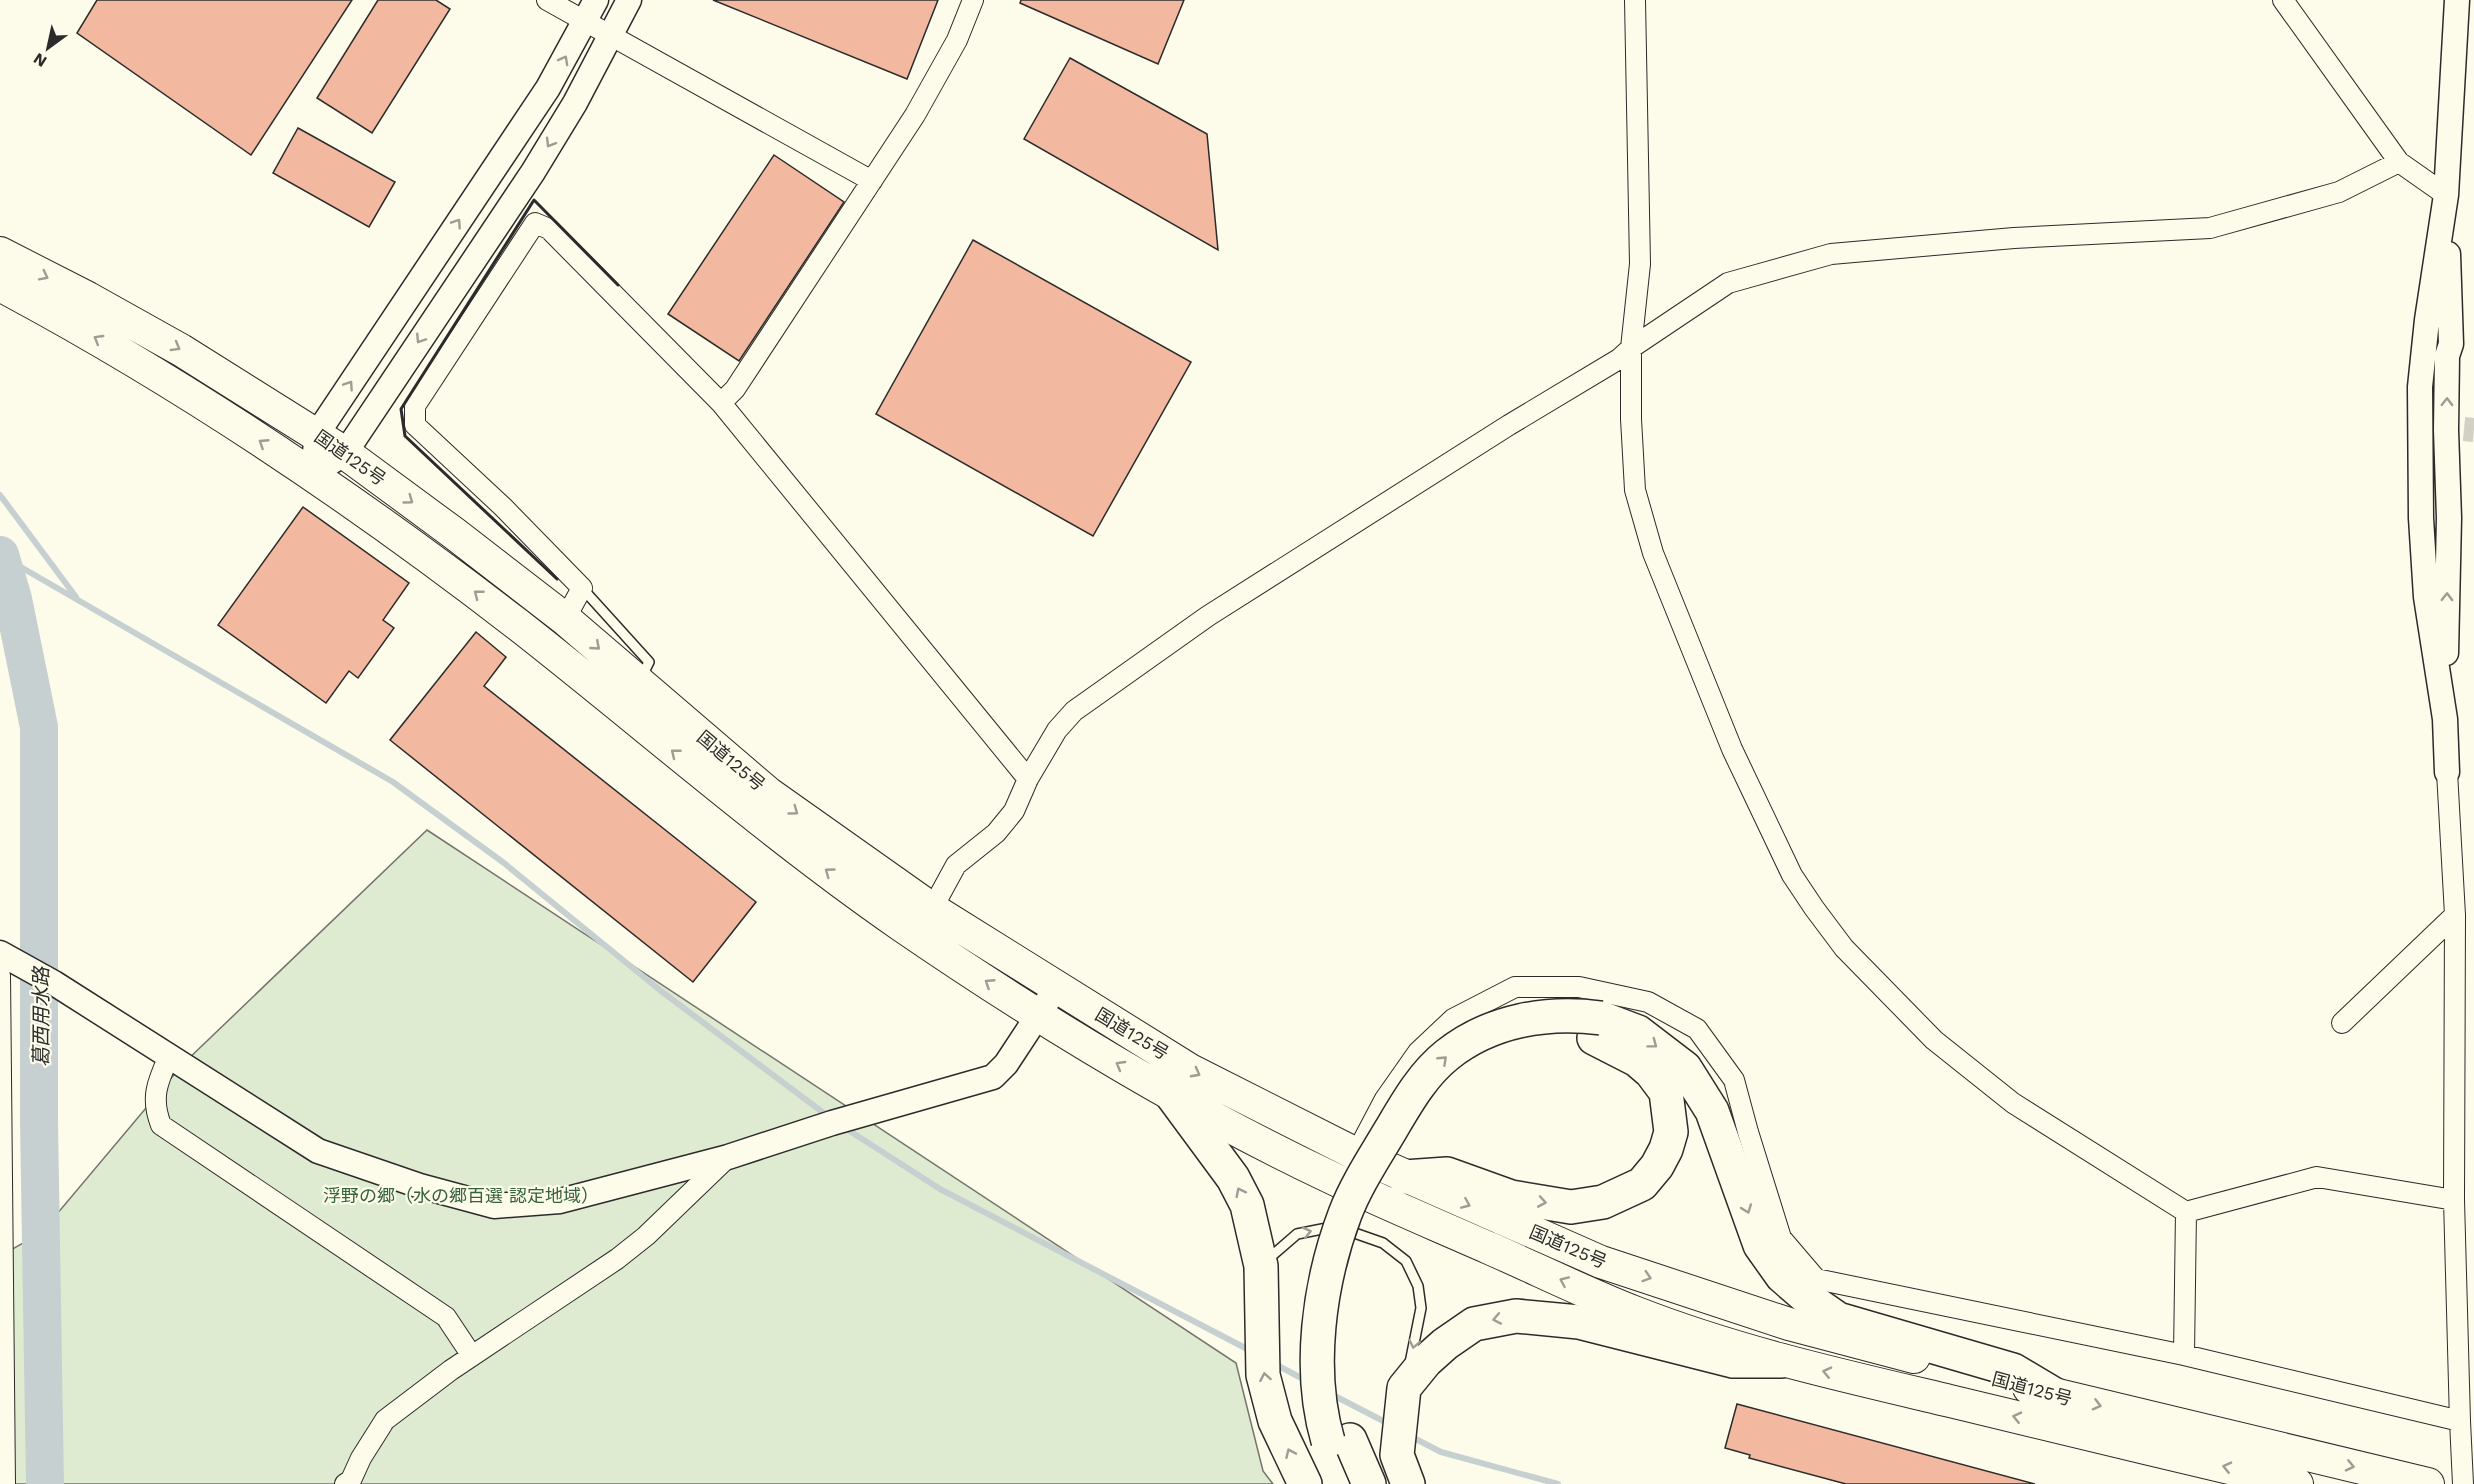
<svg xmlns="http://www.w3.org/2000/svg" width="2474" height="1484" font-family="'Work Sans','Noto Sans JP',sans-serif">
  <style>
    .green { fill: #deebd1; stroke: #74746e; stroke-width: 1.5 }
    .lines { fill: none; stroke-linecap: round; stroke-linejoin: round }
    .stream { stroke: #c7d0d0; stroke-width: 6 }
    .river { stroke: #c7d0d0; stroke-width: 38 }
    .building { fill: #f2b8a0; stroke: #2b2b2b; stroke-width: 1.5 }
    .tertiary-tunnel { stroke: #d3d1c4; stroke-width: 24; stroke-dasharray: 24 12; stroke-linecap: butt }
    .service-casing { stroke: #2b2b2b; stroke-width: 12 }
    .minor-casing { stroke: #2b2b2b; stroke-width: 22 }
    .tertiary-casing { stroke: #2b2b2b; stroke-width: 27 }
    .trunk-casing { stroke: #2b2b2b; stroke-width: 34 }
    .motorway-casing { stroke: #2b2b2b; stroke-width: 36 }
    .service { stroke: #fdfbea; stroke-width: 9 }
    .minor { stroke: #fdfbea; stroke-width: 20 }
    .tertiary { stroke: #fdfbea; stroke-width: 24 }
    .trunk { stroke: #fdfbea; stroke-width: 32 }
    .motorway { stroke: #fdfbea; stroke-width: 33 }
    .motorway-bridge-casing { stroke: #2b2b2b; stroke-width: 36; stroke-linecap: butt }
    .motorway-bridge { stroke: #fdfbea; stroke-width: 33 }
    .wall { stroke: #2b2b2b; stroke-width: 3 }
    .oneway { stroke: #9e9d94 }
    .labels { text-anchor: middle; stroke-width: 4.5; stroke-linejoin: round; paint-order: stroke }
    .street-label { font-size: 18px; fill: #2b2b2b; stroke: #fdfbea }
    .park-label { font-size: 18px; fill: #34623c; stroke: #fdfbea }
    .water-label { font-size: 20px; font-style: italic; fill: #2b2b2b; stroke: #fdfbea }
  </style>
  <rect width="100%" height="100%" fill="#fdfbea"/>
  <path class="green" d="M427,830L1236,1363L1263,1471L1273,1484H0V1256L41,1233L183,1064Z"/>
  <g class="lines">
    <path class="stream" d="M0,495L76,597
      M0,555L393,782L504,863L661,991L829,1117
      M842,1126L940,1189L1251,1351
      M1273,1363L1307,1381
      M1329,1393L1389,1424
      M1408,1435L1441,1452L1558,1484"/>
    <path class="river" d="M0,555L13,599L39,727V1122L45,1484"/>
  </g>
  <path class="building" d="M97,0H352L251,155L77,33Z
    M378,0H436L450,9L372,133L317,98Z
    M713,0H938L907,79Z
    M1021,0H1184L1158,64L1020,3Z
    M1070,58L1207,134L1218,250L1024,139Z
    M298,128L395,182L369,227L273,173Z
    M774,155L844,202L739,361L668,314Z
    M973,240L1191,362L1093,536L876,414Z
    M303,507L409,583L383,620L394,628L358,678L349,671L326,703L218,625Z
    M476,632L506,657L484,686L756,902L693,982L390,740Z
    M1737,1404L2035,1484H1846L1749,1458L1750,1455L1725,1448Z"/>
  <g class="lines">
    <path class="tertiary-tunnel" d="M2464,429L2474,430"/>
    <g class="service-casing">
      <path id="service" d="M582,588L649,662L641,678
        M1346,1230L1383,1243L1406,1261L1418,1286L1421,1308L1410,1363
        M1267,1260L1297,1234L1332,1227"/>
    </g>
    <g class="minor-casing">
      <path id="minor" d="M547,0L872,181
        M1635,0L1640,264L1631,348V419L1635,490L1653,553L1732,749L1792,875L1814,908L1844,948L1934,1040L2013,1103L2186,1212L2317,1177L2454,1200
        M2283,0L2399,162L2446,195
        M721,403L735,389L915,115L957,40L973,0
        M565,619L582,588L503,507L415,425V406L535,223L549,229L721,403L1028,779
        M932,909L956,865L996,833L1014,811L1028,779L1057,730L1074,711L1208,616L1509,425L1619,359L1631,348L1728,283L1831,254L2014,238L2210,228L2339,192L2399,162
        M0,975L5,1484
        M2342,1023L2455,915
        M169,1056C158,1081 150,1097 161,1125L446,1317L472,1356
        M1356,1154L1385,1099L1418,1052L1453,1019L1515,987H1579L1648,1002L1697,1029L1734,1080L1748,1132L1781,1238L1816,1279L2184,1355L2460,1421L2454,1200L2455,915L2447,772
        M2184,1355L2186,1212
        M2460,1421L2463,1484
        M345,1484L351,1480L361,1458L385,1420L451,1370L617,1259L646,1236L728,1157"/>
    </g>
    <g class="tertiary-casing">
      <path id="tertiary" d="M315,452L317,434L548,88L596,0
        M313,474L345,453L533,172L575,103L629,0
        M2446,653L2449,518L2446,430L2447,356L2451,344L2448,254
        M2447,772L2445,719L2426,597L2421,518L2420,387L2427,320L2446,195L2457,0
        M0,953L54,983L318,1151L420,1186L494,1206L560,1201L728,1157L832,1123L993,1077L1006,1064L1056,988"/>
    </g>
    <g class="trunk-casing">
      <path id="trunk" d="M0,253L88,298L181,350L345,453L455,534L565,619L768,793L932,909L1190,1070L1356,1154L1601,1262L1789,1324L1914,1357
        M0,285C182,382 354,498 517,624C645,724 767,832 901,925C1038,1019 1182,1107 1332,1178C1384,1203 1437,1225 1489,1248C1537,1269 1585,1293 1634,1312C1736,1352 1844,1376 1950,1401C2066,1429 2181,1457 2297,1484
        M2029,1388L2428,1484"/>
    </g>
    <g class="motorway-casing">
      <path id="motorway" d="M1601,1018L1638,1032L1685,1068L1712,1111L1760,1245L1782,1276L1805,1296L1838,1319L2013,1370L2055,1395
        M1171,1094L1233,1178L1247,1205L1261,1266L1263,1375L1275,1421L1305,1484
        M1404,1177L1447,1174L1511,1197L1571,1207L1603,1202L1642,1184L1657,1166L1666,1149L1671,1132L1666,1092L1651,1072L1637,1060L1594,1038
        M1350,1440L1369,1484
        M1408,1484L1397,1455L1404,1388L1426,1361L1445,1344L1474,1324L1516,1316L1579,1322L1733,1361H1781"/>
    </g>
    <use href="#service" class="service"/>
    <use href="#minor" class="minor"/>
    <use href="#tertiary" class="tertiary"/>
    <use href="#trunk" class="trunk"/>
    <use href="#motorway" class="motorway"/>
    <g class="motorway-bridge-casing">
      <path id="motorway-bridge" d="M1328,1441C1307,1370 1319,1283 1345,1214C1356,1185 1374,1158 1390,1131C1406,1104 1422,1075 1447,1055C1491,1020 1547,1011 1601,1018"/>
    </g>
    <use href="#motorway-bridge" class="motorway-bridge"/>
    <path class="wall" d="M557,579L405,436L401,409L534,200L618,285"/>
  </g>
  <defs><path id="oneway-chevron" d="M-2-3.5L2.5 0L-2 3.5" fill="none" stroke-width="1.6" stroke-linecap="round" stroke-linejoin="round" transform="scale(1.5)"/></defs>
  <g class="oneway">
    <use href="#oneway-chevron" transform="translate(564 60) rotate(-61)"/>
    <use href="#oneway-chevron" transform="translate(550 143) rotate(121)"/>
    <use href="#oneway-chevron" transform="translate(457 223) rotate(-56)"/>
    <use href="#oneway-chevron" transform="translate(44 276) rotate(27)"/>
    <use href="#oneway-chevron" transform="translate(98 339) rotate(-149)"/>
    <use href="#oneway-chevron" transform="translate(420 339) rotate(123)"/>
    <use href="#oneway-chevron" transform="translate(176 347) rotate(30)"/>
    <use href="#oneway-chevron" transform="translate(349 385) rotate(-56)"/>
    <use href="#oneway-chevron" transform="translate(2447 402) rotate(-89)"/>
    <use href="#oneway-chevron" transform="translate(263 443) rotate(-147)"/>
    <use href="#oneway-chevron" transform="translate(409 500) rotate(36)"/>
    <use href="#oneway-chevron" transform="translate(478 594) rotate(-142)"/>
    <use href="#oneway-chevron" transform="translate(2447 597) rotate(-89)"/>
    <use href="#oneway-chevron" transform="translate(596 646) rotate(41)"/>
    <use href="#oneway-chevron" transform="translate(675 753) rotate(-141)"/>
    <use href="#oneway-chevron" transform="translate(794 811) rotate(36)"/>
    <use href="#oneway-chevron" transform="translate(829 872) rotate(-144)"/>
    <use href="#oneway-chevron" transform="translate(989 983) rotate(-147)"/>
    <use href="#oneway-chevron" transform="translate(1653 1044) rotate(37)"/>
    <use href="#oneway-chevron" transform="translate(1443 1060) rotate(-43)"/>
    <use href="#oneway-chevron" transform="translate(1120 1065) rotate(-150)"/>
    <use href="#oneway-chevron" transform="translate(1196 1073) rotate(28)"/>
    <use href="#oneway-chevron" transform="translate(1240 1192) rotate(-117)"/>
    <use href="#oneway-chevron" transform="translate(1542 1202) rotate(10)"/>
    <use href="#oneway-chevron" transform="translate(1466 1204) rotate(23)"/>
    <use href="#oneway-chevron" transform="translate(1747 1209) rotate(70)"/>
    <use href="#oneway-chevron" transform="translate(1307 1232) rotate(-13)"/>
    <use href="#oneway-chevron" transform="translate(1647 1277) rotate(18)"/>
    <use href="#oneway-chevron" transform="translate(1564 1281) rotate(-156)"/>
    <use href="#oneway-chevron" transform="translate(1497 1319) rotate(169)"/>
    <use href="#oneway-chevron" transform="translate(1414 1344) rotate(102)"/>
    <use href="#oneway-chevron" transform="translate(1827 1372) rotate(-167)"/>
    <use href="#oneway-chevron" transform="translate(1265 1377) rotate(-100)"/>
    <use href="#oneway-chevron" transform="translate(2097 1405) rotate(14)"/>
    <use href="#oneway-chevron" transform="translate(2017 1417) rotate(-167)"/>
    <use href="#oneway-chevron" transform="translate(1290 1453) rotate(-114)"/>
    <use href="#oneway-chevron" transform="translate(2350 1466) rotate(13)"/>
    <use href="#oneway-chevron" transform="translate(2227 1467) rotate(-167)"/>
  </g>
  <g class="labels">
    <g class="street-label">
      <text transform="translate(350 458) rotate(35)" y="6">国道125号</text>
      <text transform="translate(731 761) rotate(40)" y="6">国道125号</text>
      <text transform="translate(1132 1034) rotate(31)" y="6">国道125号</text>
      <text transform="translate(1568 1247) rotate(23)" y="6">国道125号</text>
      <text transform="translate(2032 1389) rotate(15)" y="6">国道125号</text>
    </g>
    <g class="park-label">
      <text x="461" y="1202">浮野の郷（水の郷百選 認定地域）</text>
    </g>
    <g class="water-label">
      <text transform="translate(41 1017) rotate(-90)" y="7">葛西用水路</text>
    </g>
  </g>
  <g transform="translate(48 48) rotate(213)" stroke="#fdfbea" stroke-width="4.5" paint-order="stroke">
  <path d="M0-4.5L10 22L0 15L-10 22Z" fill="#2b2b2b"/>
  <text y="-9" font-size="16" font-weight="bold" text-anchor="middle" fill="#2b2b2b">N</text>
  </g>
</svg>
